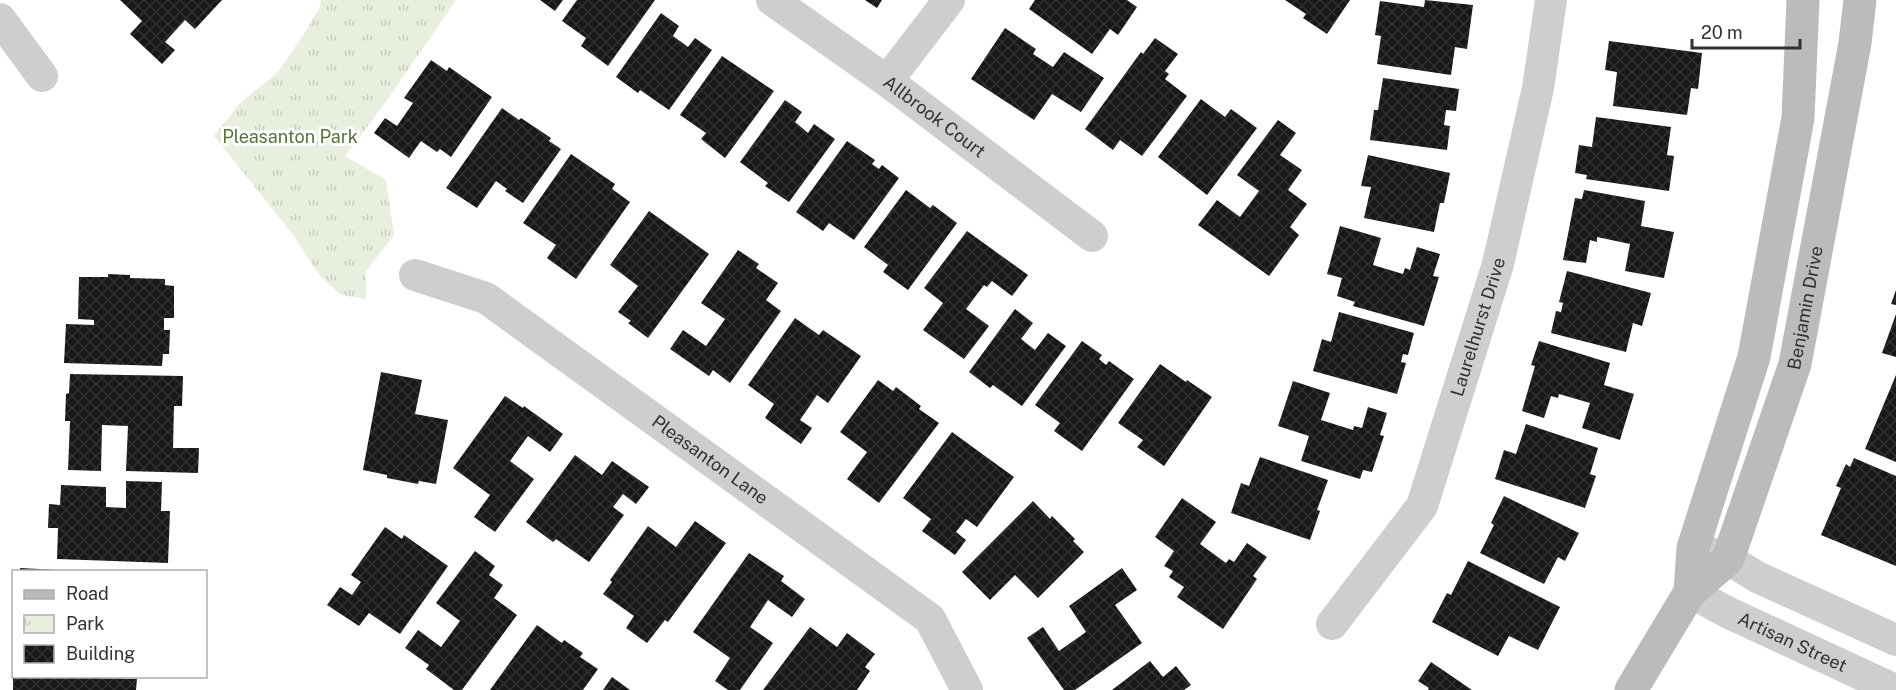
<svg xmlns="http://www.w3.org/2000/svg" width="1896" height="690" font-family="'Public Sans',sans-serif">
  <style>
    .park { fill: url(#park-tufts) }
    .building { fill: url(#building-cross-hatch) }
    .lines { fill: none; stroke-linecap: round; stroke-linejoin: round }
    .minor { stroke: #cecece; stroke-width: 32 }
    .secondary { stroke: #bbb; stroke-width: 33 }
    .labels { text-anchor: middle; stroke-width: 6; stroke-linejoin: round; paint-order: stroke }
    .street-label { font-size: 18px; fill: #313131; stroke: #fff }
    .park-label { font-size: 18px; fill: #57713a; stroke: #fff }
  </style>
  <defs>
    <pattern id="park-tufts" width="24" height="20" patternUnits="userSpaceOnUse" patternTransform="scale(1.5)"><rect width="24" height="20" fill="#e8efde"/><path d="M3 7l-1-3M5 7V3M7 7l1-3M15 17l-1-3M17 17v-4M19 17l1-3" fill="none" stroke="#c7cdbf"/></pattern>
    <pattern id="building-cross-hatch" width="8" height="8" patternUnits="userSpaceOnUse" patternTransform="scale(1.5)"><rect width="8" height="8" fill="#181818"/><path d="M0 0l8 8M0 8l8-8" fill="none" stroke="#313131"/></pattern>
  </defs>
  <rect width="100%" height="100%" fill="#fff"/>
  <path class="park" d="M321,0H456L385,103L345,156L386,180L394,235L366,271V299L341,295L319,275L294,236L214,136L239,104L279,71L304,34L319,9Z"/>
  <path class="building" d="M120,0H222L195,29L185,20L165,42L175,50L162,64L130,34L142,21Z
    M540,0H563L555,11Z
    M577,0H655L608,66L581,46L586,38L562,21Z
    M865,0H882L877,8Z
    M1035,0H1127L1137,7L1118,35L1110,29L1092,54L1029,9Z
    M1285,0H1350L1327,34L1303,18L1306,14Z
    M1425,0L1473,5L1467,49L1455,47L1451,75L1377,64L1381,36L1375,35L1380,1L1424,7Z
    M661,13L679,26L673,36L688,47L695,38L712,50L669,110L640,90L638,93L616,77Z
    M1005,28L1036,49L1033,54L1053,67L1064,52L1104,78L1081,112L1052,94L1034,120L971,79Z
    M1155,38L1178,54L1165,71L1169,74L1165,79L1187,96L1142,156L1120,140L1113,150L1085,129L1141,52L1143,54Z
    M1609,41L1702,53L1698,89L1691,88L1687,115L1613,106L1617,72L1605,70Z
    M722,56L774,91L725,158L701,139L706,133L680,115Z
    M431,60L447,71L449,67L492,97L451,157L440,149L437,152L421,141L409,158L374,133L385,118L397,126L413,103L404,98Z
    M1383,78L1459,89L1456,111L1446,110L1444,125L1450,126L1447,150L1370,140L1374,110H1378Z
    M1201,99L1225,117L1231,109L1257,128L1207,195L1158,157Z
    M785,100L802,112L795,122L808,133L814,124L835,139L789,202L765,186L768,183L740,162Z
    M502,108L519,120L521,118L551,138L549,141L561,149L523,203L505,191L507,189L496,181L477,208L446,188Z
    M1596,117L1671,127L1667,155L1674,156L1669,191L1586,179L1587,175L1575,173L1579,145L1592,147Z
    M1278,120L1296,133L1280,155L1302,170L1288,190L1307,204L1290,227L1299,235L1269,276L1198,225L1217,200L1240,217L1259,191L1237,175Z
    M847,141L875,160L872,164L879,169L882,165L899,178L854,240L829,223L823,231L796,212Z
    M571,154L615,184L612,189L630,202L576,279L547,258L556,245L523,223Z
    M1368,155L1450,173L1444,203H1440L1434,232L1364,218L1371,187L1361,186Z
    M906,190L930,208L933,205L957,223L908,290L883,272L888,265L864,247Z
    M1584,190L1645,201L1641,226L1674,232L1664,278L1625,271L1630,244L1597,237V242L1590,240L1586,263L1563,260L1575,198L1582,199Z
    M649,211L709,254L648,338L628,323L631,321L618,312L638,286L610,265Z
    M1340,226L1381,238L1373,265L1403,274L1405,268L1410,270L1417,247L1440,254L1433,276L1439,277L1424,326L1353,306L1355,302L1337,296L1342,278L1327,274Z
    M967,231L1028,275L1012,296L992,281L987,287L984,285L966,309L989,326L964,359L923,330L943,303L924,288Z
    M738,250L759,264L756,268L778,283L766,300L781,311L730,383L713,370L709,376L670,349L683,330L706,346L725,319L701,303Z
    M1567,271L1651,293L1642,326L1633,323L1626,352L1551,333L1556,311L1561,312L1563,303L1559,302Z
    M108,274L130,275V278L165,279V285L174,286V318H164V330H170L169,354H163L162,366L64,363L66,324L94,325V320L78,319L79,277H108Z
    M1896,290V305L1891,304Z
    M1015,309L1033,323L1021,339L1035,350L1048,333L1066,346L1022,406L993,385L990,388L969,372Z
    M1339,312L1414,333L1408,355L1403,354L1401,362L1406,363L1397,394L1313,371L1322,339L1331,342Z
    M1896,314V357L1882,353Z
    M795,318L819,335L823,330L861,356L828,403L817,395L800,420L812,428L801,444L765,418L774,404L748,385Z
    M1082,341L1102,355L1099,359L1106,365L1109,361L1134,379L1082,451L1054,431L1060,423L1035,405Z
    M1539,341L1610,363L1604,385L1634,394L1620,440L1582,428L1590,403L1559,394L1558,398L1551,396L1544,418L1522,411L1535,366L1531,365Z
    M1160,364L1186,382L1187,380L1212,397L1164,466L1137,447L1143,440L1118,423Z
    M381,372L422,380L415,414L448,420L436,484L419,481L418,484L387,478V475L363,470Z
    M70,374L183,376L182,406H174L173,448H199L198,473L126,471L128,426L102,425L101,471L68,470L70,421H65L66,394L69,393Z
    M1896,375V462L1865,449Z
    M878,380L893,391L896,387L921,406L919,409L939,423L879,503L847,479L867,452L840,432Z
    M1293,381L1330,393L1321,420L1353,430L1354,426L1362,428L1368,407L1387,413L1380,435L1384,436L1372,472L1363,470L1360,479L1301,461L1309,436L1278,426Z
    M505,396L523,408L524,406L563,434L550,452L528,436L510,461L534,479L495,532L474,517L490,495L453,468Z
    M1526,424L1598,448L1590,474L1596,476L1585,508L1495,479L1504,450L1516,454Z
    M952,432L1014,477L977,527L966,519L956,532L966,540L955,555L922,531L931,519L903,498Z
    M575,455L602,475L612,461L649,487L636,504L623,494L613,507L624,515L589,562L556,539L553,542L526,522Z
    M1260,457L1328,480L1317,510L1320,511L1310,540L1231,513L1241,483L1249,486Z
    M1854,458L1896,476V566L1821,535L1841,488L1836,486L1846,464L1850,467Z
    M126,481L162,482L161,511H170L168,563L57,559L58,528H48L49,504L60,505L61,485L106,487V507L126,508Z
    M1504,496L1579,533L1565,561L1558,557L1544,584L1480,553L1494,525L1491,523Z
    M1182,498L1216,522L1200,544L1226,563L1229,559L1234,562L1247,543L1267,557L1253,576L1257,579L1223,629L1177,597L1184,587L1169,577L1173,571L1164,566L1174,551L1155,537Z
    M1033,501L1050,519L1052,516L1075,539L1073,541L1084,552L1038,598L1015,575L990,600L962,572Z
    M695,521L726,543L668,622L665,620L647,643L626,628L634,616L603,594L612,582L610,580L648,526L676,547Z
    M385,527L402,539L404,535L448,566L400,634L369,613L359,626L327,605L340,587L352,595L361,582L351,575Z
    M475,551L495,566L489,575L503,585L494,598L517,615L462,690H454L426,669L429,665L405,648L418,630L441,647L460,621L436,603Z
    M749,553L784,576L781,581L805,599L792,617L768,600L750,627L773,643L740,690H728L715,681L730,658L693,632Z
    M1468,561L1560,607L1538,650L1509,636L1498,656L1432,622L1447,593L1451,595Z
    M20,568L58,570V572H20Z
    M1122,568L1137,590L1115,605L1142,643L1075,690H1064L1027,638L1043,627L1059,651L1086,632L1069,606Z
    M537,625L562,643L564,640L583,653L580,657L598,669L583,690H490Z
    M810,627L837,647L847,633L875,654L865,667L870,671L857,690H763Z
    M1150,661L1163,677L1176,666L1191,685L1184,690H1112Z
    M1431,662L1472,690H1428L1429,688L1418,681Z
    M13,676L137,679L136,690H13Z
    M612,677L630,690H603Z"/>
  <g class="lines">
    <g class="minor">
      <path id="s1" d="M772,0L887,81L1092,236"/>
      <path d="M0,19L42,76"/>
      <path d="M887,81L949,0"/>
      <path id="s2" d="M415,275L486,298L930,619L967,690"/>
      <path d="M1704,551L1728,559L1757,577L1896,640"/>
      <path id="s3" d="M1690,592L1729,613L1895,690"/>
      <path id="s4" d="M1332,624L1422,506L1498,264L1538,88L1551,0"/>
    </g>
    <g class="secondary">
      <path d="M1690,592L1693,548L1754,357L1798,118L1803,0"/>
      <path id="s5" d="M1631,690L1690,592L1728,559L1795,364L1855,43L1860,0"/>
    </g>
  </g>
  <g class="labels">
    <g class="street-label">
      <text dy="6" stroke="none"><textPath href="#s1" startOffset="200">Allbrook Court</textPath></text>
      <text dy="6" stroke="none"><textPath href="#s5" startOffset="428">Benjamin Drive</textPath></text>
      <text dy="6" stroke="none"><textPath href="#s4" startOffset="336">Laurelhurst Drive</textPath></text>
      <text dy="6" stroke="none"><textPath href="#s2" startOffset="351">Pleasanton Lane</textPath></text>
      <text dy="6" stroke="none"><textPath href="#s3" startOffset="114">Artisan Street</textPath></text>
    </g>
    <g class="park-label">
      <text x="290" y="143">Pleasanton Park</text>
    </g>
  </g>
  <rect x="12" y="570" width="195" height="108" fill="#ffffff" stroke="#adadad" stroke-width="1.5"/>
  <rect x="24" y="590" width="30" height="9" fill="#bbbbbb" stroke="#adadad" stroke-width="1.5"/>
  <text x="66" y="600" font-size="18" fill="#313131">Road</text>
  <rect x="24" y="615" width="30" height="18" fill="url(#park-tufts)" stroke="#adadad" stroke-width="1.5"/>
  <text x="66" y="630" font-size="18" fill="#313131">Park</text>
  <rect x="24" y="645" width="30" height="18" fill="url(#building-cross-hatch)" stroke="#adadad" stroke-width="1.5"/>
  <text x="66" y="660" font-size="18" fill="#313131">Building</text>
  <path d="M1692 39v9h108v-9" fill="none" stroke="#313131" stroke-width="3"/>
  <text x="1701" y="39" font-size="18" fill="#313131" stroke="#ffffff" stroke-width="4.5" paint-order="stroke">20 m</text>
</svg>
